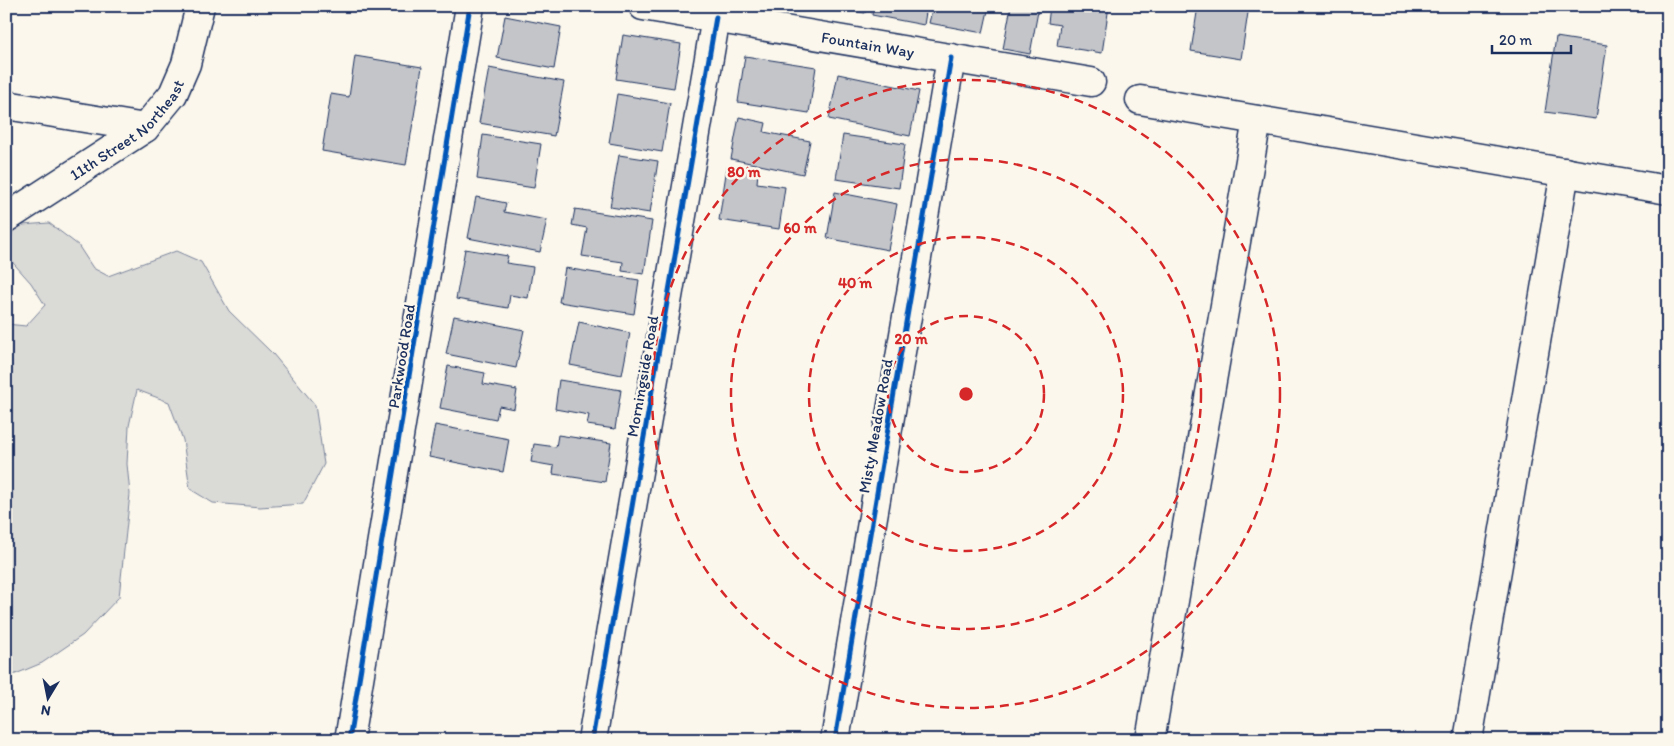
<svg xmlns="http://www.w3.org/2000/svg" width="1674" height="746" font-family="Itim,sans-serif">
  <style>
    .green { fill: #dadad7; stroke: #7a849a }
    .building { fill: #c3c5c9; stroke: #1b2f5e }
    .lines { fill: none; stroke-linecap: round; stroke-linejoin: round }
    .minor-casing { stroke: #1b2f5e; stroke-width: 31 }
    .minor { stroke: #fbf7ec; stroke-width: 28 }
    .cycleway-casing { stroke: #fbf7ec; stroke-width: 8 }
    .cycleway { stroke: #0057b8; stroke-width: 5 }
    .ring { fill: none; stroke: #d62828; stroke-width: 2.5; stroke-dasharray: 9 6 }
    .labels { text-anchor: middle; stroke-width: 5; stroke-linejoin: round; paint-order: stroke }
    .street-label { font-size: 16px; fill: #1b2f5e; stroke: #fbf7ec }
    .centre { fill: #d62828; stroke: #fbf7ec; stroke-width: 2.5 }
    .ring-label { font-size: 15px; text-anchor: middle; font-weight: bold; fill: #d62828; stroke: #fbf7ec; stroke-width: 5; stroke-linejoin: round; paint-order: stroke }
  </style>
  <rect width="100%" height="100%" fill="#fbf7ec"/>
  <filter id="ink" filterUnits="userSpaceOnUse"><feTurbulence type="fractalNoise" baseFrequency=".02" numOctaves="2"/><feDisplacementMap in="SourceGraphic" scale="10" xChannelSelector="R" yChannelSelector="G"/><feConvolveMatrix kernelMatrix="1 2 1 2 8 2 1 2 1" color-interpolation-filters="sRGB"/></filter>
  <g filter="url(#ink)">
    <path class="green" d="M49,223L78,245L93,268L108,276L176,251L201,262L229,311L273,354L315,405L324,464L303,504L260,507L213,503L190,489L183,440L169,402L137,390L129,426L127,464L130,494L119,597L83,635L42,663L6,678V324L26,326L45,305L31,283L7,256L13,231L22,225Z"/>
    <path class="building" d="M823,6H866L865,13Z
      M873,6H927L924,25L872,15Z
      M933,6H989L983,33L929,23Z
      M1011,6H1039L1030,54L1003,49Z
      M1050,6H1109L1102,53L1057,46L1060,25L1048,23Z
      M1198,6H1249L1241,59L1191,51Z
      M505,16L561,27L554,69L497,58Z
      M623,35L681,44L674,88L616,79Z
      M1556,37L1607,45L1596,119L1545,112Z
      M355,56L422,67L406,165L322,151L331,94L349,97Z
      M745,56L816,67L809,113L738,102Z
      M489,68L564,82L554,136L479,123Z
      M838,74L919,91L910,136L829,119Z
      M617,94L670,103L662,152L609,143Z
      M739,117L766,123L764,132L810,141L803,174L731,159Z
      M483,135L541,144L534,188L477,179Z
      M843,135L905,144L899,188L836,179Z
      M619,155L658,161L650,213L610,207Z
      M727,167L758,172L757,183L785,187L779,229L719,220Z
      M835,192L897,204L888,250L827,238Z
      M476,197L506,203L504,212L547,220L540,252L468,238Z
      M575,209L652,221L644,274L622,271L623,262L582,256L587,228L572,225Z
      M465,249L508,256L506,263L533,267L528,298L510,295L508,308L456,299Z
      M565,268L639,280L634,314L559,302Z
      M454,316L524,330L516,368L446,354Z
      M579,322L630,333L622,375L570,365Z
      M448,366L485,373L483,384L517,390L514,409L499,406L496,419L440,408Z
      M559,380L621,390L615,429L587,425L589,415L555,409Z
      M435,425L509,439L503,472L429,457Z
      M558,435L611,443L605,482L553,474L554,466L531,462L534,444L556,447Z"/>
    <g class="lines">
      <g class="minor-casing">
        <g id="minor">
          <path id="s1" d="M643,6L1091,82"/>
          <path d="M1140,100L1668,190"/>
          <path d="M6,105L145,128"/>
          <path id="s2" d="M6,218L145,128L173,94L186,64L200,6"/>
          <path d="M349,740L470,6"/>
          <path d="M592,740L716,17"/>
          <path d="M835,740L951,58"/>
          <path d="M1150,740L1257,120"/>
          <path d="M1468,740L1565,172"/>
        </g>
      </g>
      <use href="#minor" class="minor"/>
      <g class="cycleway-casing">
        <path id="cycleway" d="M349,740L470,6
          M592,740L716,17
          M835,740L951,58"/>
      </g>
      <use href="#cycleway" class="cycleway"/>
    </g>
  </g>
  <g class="ring">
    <circle cx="966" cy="394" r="78"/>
    <circle cx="966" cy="394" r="157"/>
    <circle cx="966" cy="394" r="235"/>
    <circle cx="966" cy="394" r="314"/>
  </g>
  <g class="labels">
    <g class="street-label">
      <text dy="6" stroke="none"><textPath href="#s1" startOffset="228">Fountain Way</textPath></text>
      <text dy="6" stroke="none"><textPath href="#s2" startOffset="151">11th Street Northeast</textPath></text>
      <text transform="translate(401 356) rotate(-81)" y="6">Parkwood Road</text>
      <text transform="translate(642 376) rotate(-80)" y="6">Morningside Road</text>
      <text transform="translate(875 426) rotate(-80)" y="6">Misty Meadow Road</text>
    </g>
  </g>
  <circle cx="966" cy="394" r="8" class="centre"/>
  <g class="ring-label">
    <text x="744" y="177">80 m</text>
    <text x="800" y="233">60 m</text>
    <text x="855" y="288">40 m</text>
    <text x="911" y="344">20 m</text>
  </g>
  <rect width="1674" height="746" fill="none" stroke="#fbf7ec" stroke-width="25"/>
  <rect x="12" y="12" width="1649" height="721" fill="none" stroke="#1b2f5e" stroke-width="2" filter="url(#ink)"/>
  <g transform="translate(48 698) rotate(190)" stroke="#fbf7ec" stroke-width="4" paint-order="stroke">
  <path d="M0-4L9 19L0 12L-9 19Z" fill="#1b2f5e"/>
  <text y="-8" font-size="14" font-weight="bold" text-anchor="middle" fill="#1b2f5e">N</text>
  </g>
  <path d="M1492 45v8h79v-8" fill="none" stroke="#1b2f5e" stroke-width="2.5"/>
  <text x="1499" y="45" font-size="15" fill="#1b2f5e" stroke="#fbf7ec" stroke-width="4" paint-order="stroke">20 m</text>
</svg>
